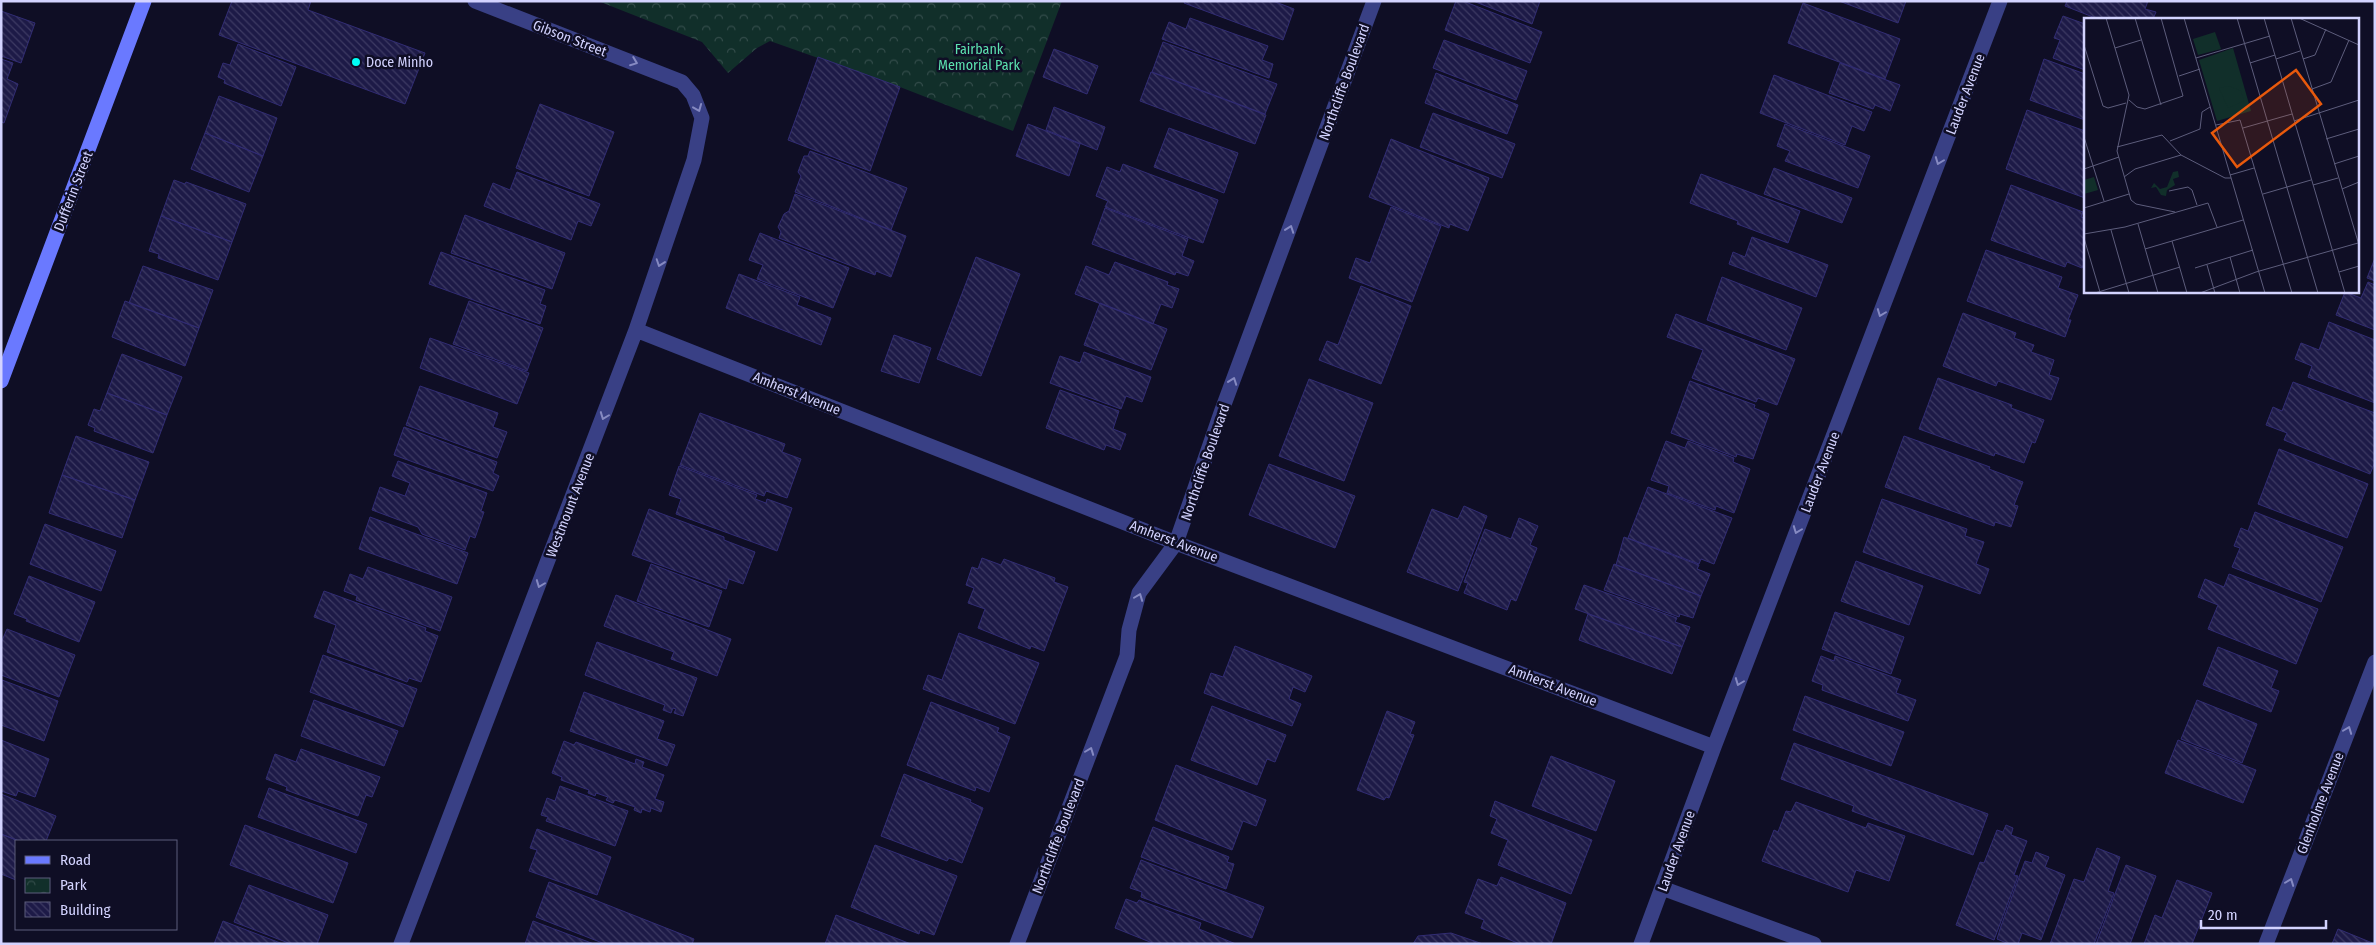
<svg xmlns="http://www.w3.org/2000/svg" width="2376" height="945" font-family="'Fira Sans Condensed',sans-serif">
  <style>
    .park { fill: url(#park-crowns) }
    .building { fill: url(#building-back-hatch); stroke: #312c73 }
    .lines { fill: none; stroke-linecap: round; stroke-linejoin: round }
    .street { stroke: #394085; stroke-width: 15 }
    .secondary { stroke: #6a79ff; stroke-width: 15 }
    .oneway { stroke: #868ac2 }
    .poi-dot { fill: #00fef6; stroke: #0f0e25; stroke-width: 2 }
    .labels { text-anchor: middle; stroke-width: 5; stroke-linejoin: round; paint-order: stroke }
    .street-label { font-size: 14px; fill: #d3d3ff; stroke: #0f0e25 }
    .park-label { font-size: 14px; fill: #5ce1af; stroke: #0f0e25 }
    .poi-label { font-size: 14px; fill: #d3d3ff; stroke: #0f0e25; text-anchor: start }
    .inset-road { fill: none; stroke: #5d5d7c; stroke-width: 1 }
    .view { fill: #e8590c; fill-opacity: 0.15; stroke: #e8590c; stroke-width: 2.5 }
    .inset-edge { fill: none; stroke: #d3d3ff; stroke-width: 2.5 }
  </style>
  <defs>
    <pattern id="park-crowns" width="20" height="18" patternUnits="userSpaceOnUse" patternTransform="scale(1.25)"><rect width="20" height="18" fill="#112f2a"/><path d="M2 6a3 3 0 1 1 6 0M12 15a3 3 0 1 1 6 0" fill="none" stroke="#334c4a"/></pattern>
    <pattern id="building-back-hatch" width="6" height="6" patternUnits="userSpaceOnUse" patternTransform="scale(1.25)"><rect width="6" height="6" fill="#1d1a47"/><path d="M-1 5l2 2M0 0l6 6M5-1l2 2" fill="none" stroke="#3d3a63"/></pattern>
  </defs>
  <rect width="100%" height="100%" fill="#0f0e25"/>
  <path class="park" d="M598,1H1062L1013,131L900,87L770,41L757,48L728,73L702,42Z"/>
  <path class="building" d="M232,1H311L308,10L425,53L405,104L219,35Z
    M1185,1H1273L1294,9L1283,40L1184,3Z
    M1456,1H1463L1542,32L1530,63L1445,30Z
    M1473,1H1540L1532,24Z
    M1839,1H1906L1898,23Z
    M2067,1H2148L2145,9L2156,12L2153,19H2098L2065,6Z
    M1803,3L1900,39L1885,79L1788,43Z
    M1,11L35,23L21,63L1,56Z
    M2063,16L2085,24V70L2053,58L2060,40L2054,38Z
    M1190,18L1268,46L1262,60L1273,64L1269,78L1162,39L1169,22L1186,29Z
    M1444,40L1527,71L1516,100L1433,68Z
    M1163,42L1277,84L1265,114L1152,72Z
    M238,44L296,67L281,106L224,83L225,80L218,77L223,63L230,65Z
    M1054,49L1098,66L1087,94L1043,77Z
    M818,57L900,87L870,171L788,140Z
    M1,59L13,63L7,79L18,84L4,123L1,122Z
    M2044,59L2085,74V120L2030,100Z
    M1840,63L1900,85L1890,111L1875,105L1873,109L1829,93Z
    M1151,72L1266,115L1255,144L1140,101Z
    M1436,73L1518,105L1507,134L1425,103Z
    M1774,75L1872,112L1864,131L1852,126L1845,145L1760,113Z
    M219,96L277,118L263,156L205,133Z
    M540,104L614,132L589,196L516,168Z
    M1054,107L1105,127L1097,150L1046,130Z
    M2027,110L2085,131V198L2006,169Z
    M1433,113L1515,144L1502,178L1420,147Z
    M1028,124L1080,144L1069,176L1016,156Z
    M1785,124L1870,156L1858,188L1785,161L1790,151L1777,146Z
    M1169,128L1238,153L1224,193L1154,167Z
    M205,133L263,156L249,192L191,169Z
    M1391,139L1489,178L1468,231L1450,224L1449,228L1369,197Z
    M810,151L907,188L891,230L795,192L801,176L798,172L804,156H808Z
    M1123,164L1218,200L1203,243L1105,207L1108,201L1096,196L1107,167L1120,172Z
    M1774,168L1852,198L1842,223L1764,194Z
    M517,172L600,204L591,226L578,221L571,240L484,206L493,183L510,190Z
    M1701,174L1800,211L1788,243L1737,224L1738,221L1690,203Z
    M174,180L185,184L186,182L246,204L232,242L161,216Z
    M2011,185L2083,212L2081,217L2085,218V261L2082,268L2067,262L2065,267L1991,240Z
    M795,194L906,236L891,277L876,271L875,275L779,238L781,232L778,227L784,214L789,211Z
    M1391,207L1441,226L1412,302L1349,278L1356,258L1370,263Z
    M1105,208L1188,239L1182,256L1194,261L1188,276L1176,272L1175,275L1092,244Z
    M465,215L565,253L552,289L451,253Z
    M161,216L232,242L218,280L158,258L159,254L149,251Z
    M760,233L849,268L833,308L757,279L763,265L749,260Z
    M1752,237L1828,265L1816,297L1729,264L1733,252L1745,257Z
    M1986,250L2062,277L2058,288L2078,295L2068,320H2071L2065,337L1967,301Z
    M441,252L545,290L540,304L546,306L540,324L429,284Z
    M976,257L1020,274L981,376L937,359Z
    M2375,258V281L2367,278Z
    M1115,262L1168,282L1167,285L1179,289L1172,308L1161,304L1153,324L1075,294L1086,266L1109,275Z
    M143,266L213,290L199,328L129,303Z
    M739,274L800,297L797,305L831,318L821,345L726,308Z
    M1722,277L1802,308L1786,350L1707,320Z
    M2368,282L2375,285V330L2336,315L2345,292L2361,298Z
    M1361,286L1411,306L1381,384L1319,360L1327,341L1338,345Z
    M125,301L199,328L185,366L112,337Z
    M469,301L543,328L527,371L453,344Z
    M1100,303L1167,329L1151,370L1084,345Z
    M1963,313L2016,333L2014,338L2034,345L2031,352L2054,360L2049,375L2059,378L2051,400L1998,381L1996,386L1943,366Z
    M1676,314L1795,359L1777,405L1758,398L1756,402L1692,378L1703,350L1667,337Z
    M2329,322L2375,340V403L2308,377L2312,366L2295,359L2301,343L2319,350Z
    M894,335L931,348L919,383L881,371Z
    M430,338L529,373L517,404L420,368Z
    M1084,352L1151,377L1142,402L1126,396L1121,409L1050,383L1060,356L1080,363Z
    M122,354L182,377L167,415L107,393Z
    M1938,378L2012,405L2011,408L2044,420L2035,443L2032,442L2024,463L1995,453L1994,456L1919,429Z
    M1309,379L1373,403L1344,481L1279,456Z
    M1690,381L1755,405L1754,408L1769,414L1753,459L1737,454L1736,457L1671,433Z
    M2293,382L2375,413V462L2370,474L2284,440L2287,433L2266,425L2273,407L2282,411Z
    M420,386L498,413L493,427L507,432L497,458L406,425Z
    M1060,390L1119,411L1113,429L1126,434L1120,450L1106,445L1104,450L1046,428Z
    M107,393L167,415L153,453L94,431L95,428L88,425L94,409L100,411Z
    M700,413L785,444L782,452L801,459L787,498L766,491L764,496L680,465Z
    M404,427L497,462L493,473L499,476L493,491L394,455Z
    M76,436L149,462L135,500L62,475Z
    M1904,436L1990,467L1989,469L2023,482L2014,505L2018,506L2011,527L1995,522L1994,526L1885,487Z
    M1666,441L1685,448L1688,441L1734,458L1733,462L1750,469L1734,513L1716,506L1715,510L1667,493L1669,486L1651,480Z
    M2279,449L2368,484L2347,538L2258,504Z
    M398,461L487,493L481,511L484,512L475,538L470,536L465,550L422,534L418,527L372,510L380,487L405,496L410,483L392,476Z
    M1269,464L1355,496L1335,548L1249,515Z
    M679,466L757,495L755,499L766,503L767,499L792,508L777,551L676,514L681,499L669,495Z
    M62,475L135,500L122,538L49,513Z
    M1648,487L1732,518L1714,564L1701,559L1699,564L1628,538Z
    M1882,499L1967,529L1965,536L1984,542L1976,564L1989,569L1980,594L1863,552Z
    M1464,506L1487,516L1458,591L1407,572L1432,509L1458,519Z
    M649,509L724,537V540L755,552L743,584L729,579L726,589L632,555Z
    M2255,512L2343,547L2321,602L2232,567L2240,548L2234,546L2241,528L2248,531Z
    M370,517L468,553L457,584L359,549Z
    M1519,518L1538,526L1530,545L1537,548L1516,601L1511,599L1507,610L1464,593L1468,583L1464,582L1485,529L1511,539Z
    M45,524L116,551L101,591L30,564Z
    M1624,537L1699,565L1697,569L1710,574L1701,596L1616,565Z
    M982,558L1001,565L1004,559L1055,578L1054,582L1068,587L1044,651L1031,646L1030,649L978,628L985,609L968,603L974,588L966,585L972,567L978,569Z
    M1856,561L1923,586L1909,625L1841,601Z
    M651,564L722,591L709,627L637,601Z
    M1614,564L1701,596L1693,618L1680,614L1679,617L1604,590Z
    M368,567L452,597L440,631L356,600L357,596L344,591L350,574L363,579Z
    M2229,574L2318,609L2296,664L2208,629L2218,605L2198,597L2205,579L2224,587Z
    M29,576L95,602L79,642L26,621L27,619L14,614Z
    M1584,585L1677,618L1675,622L1690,627L1682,647L1575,609Z
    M324,591L426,628L425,631L438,636L421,682L409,678L407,682L327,652L336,625L314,617Z
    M616,595L731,639L717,676L671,659L674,652L604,626Z
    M1835,612L1904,637L1891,674L1822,649Z
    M1588,614L1682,647L1672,674L1579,640Z
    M7,629L75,655L59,697L1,675V643Z
    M959,633L1039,663L1015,724L923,689L928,675L942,680Z
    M597,642L697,678L683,716L674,713L676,709L673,708L671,713L663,710L665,705L585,675Z
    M1235,646L1312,676L1305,692L1293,687L1289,699L1301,704L1292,726L1204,693L1211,673L1223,677Z
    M2218,647L2278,671L2271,688L2279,691L2271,712L2203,685Z
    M323,655L417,689L403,727L310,692Z
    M1821,656L1834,661L1835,656L1901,680L1896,693L1916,700L1908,721L1822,690L1823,685L1812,681Z
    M2,680L58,701L44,741L1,725Z
    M584,692L664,721L657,739L675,745L667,766L570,731Z
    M1805,696L1904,732L1891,766L1793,730Z
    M314,700L398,731L384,766L301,736Z
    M2197,700L2257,724L2242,763L2181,739Z
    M931,702L999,728L997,732L1010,737L989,792L976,787L975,791L907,765Z
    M1212,706L1286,735L1275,762L1267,759L1257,785L1191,760Z
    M1387,711L1415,722L1410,734L1414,735L1389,798L1386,797L1384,800L1357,790Z
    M1,740L49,759L35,797L18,791L16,796L1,791Z
    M2178,740L2256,770L2243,803L2165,773Z
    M564,741L574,745L576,742L635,764L636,759L644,762L642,767L664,775L655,799L664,802L661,812L651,808L650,812L642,809L641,813L634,810L635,807L615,800L613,803L606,800L608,797L596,793L595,796L588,793L589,790L561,780L562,777L552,773Z
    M1794,743L1988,814L1973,855L1852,811L1854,806L1781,779Z
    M301,749L380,777L372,797L366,795L358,816L286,790L287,787L266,779L275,754L296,762Z
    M1551,756L1615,781L1596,831L1532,806Z
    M1176,765L1266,800L1256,826L1243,821L1232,850L1155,820Z
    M904,774L971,800L970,802L983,808L962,863L949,858L947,861L881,836Z
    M560,786L628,811L615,846L546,821L548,817L541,815L547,798L555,801Z
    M269,788L367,824L356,853L258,817Z
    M1,794L56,816L46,841H19L1,834Z
    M1495,801L1592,840L1571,894L1498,865L1508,840L1491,833L1497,819L1490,816Z
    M1796,802L1866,828L1868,823L1905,836L1889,881L1856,870L1848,892L1762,861L1774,830L1778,832L1786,811L1791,812Z
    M245,825L348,863L333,903L230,865Z
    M2006,825L2013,828L2011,835L2027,841L2014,875L2018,876L1994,940L1956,925L1980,862L1984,863L1997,830L2003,832Z
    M1153,827L1229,857L1227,862L1234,864L1226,889L1141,857Z
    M537,829L611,857L597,895L529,871L537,850L530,848Z
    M1,834L19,841H16V880L1,874Z
    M875,845L957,876L934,935L920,930L919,934L851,907Z
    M2097,848L2120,857L2108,891L2114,893L2094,944H2050L2074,879L2084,882Z
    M2036,852L2049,857L2045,867L2065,875L2041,940L2022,933L2018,944H2009L1997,939L2001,926L2025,861L2032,863Z
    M1141,860L1264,907L1252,938L1141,897L1142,892L1130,888Z
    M2126,865L2156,876L2130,944H2096Z
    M1501,877L1566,903L1551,944H1520L1481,928L1484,920L1465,913L1478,879L1497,886Z
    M2177,880L2212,893L2192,944H2144L2155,915L2162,918Z
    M549,882L694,939L692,944H605L536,917Z
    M249,885L328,915L317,944H291L234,922Z
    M1126,899L1137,903L1139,900L1201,923L1199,929L1236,944H1155L1115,928Z
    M836,915L911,944H825Z
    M223,921L283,944H214Z
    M533,921L594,944H525Z
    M2338,929L2375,944H2332Z
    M1451,933L1483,944H1413L1418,936Z"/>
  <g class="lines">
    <path class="street" d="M636,330L1176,543L1714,747
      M1662,888L1814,944
      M401,944L636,330L694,160L702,118L693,95L682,82L475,1
      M1017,944L1127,656L1129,630L1139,593L1176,543L1222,410L1374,1
      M1641,944L1714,747L2000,1
      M2266,944L2375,662"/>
    <path class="secondary" d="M1,381L144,1"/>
  </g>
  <defs><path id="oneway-chevron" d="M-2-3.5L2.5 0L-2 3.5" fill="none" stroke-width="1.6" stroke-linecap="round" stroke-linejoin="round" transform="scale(1.25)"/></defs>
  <g class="oneway">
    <use href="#oneway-chevron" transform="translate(634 62) rotate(21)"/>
    <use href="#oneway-chevron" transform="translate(698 108) rotate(68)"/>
    <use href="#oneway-chevron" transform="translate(1939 161) rotate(111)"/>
    <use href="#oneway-chevron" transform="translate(1290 229) rotate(-70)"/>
    <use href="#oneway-chevron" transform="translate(660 263) rotate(109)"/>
    <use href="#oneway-chevron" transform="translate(1881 313) rotate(111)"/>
    <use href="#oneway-chevron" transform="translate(1233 381) rotate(-70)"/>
    <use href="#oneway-chevron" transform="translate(604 416) rotate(111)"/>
    <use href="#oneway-chevron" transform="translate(1797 530) rotate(111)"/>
    <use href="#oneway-chevron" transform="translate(540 584) rotate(111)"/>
    <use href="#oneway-chevron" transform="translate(1139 597) rotate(-69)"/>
    <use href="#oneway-chevron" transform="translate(1739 682) rotate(111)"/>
    <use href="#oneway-chevron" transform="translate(2348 730) rotate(-69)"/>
    <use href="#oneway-chevron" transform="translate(1090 751) rotate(-69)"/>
    <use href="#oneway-chevron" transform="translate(2290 882) rotate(-69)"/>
  </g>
  <circle class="poi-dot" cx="356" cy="62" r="5"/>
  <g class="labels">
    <g class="street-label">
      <text transform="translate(570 38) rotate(21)" y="5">Gibson Street</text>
      <text transform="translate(1344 82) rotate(-70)" y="5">Northcliffe Boulevard</text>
      <text transform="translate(1965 94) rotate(-69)" y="5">Lauder Avenue</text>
      <text transform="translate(73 191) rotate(-69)" y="5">Dufferin Street</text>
      <text transform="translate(797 393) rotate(22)" y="5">Amherst Avenue</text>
      <text transform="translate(1205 462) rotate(-71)" y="5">Northcliffe Boulevard</text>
      <text transform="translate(1820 472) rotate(-69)" y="5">Lauder Avenue</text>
      <text transform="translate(570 505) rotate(-69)" y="5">Westmount Avenue</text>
      <text transform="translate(1174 541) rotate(21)" y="5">Amherst Avenue</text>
      <text transform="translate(1553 685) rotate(21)" y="5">Amherst Avenue</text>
      <text transform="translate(2320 803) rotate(-69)" y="5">Glenholme Avenue</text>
      <text transform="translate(1058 836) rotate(-69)" y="5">Northcliffe Boulevard</text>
      <text transform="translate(1676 851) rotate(-70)" y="5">Lauder Avenue</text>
    </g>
    <g class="park-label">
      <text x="979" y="54">Fairbank<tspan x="979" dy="16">Memorial Park</tspan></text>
    </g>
    <g class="poi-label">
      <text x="366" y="67">Doce Minho</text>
    </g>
  </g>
  <g transform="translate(2084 18)">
    <rect width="275" height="275" fill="#0f0e25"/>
    <path d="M94,153L95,159L89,161L91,167L83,172L82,178L77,177L72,169L67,170L70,165L76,171L83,169L89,154Z" fill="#112f2a"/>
    <path d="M131,14L137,31L114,37L109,21ZM149,30L167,93L133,103L115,42ZM10,159L14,172L0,176V162Z" fill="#112f2a"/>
    <path d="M145,68L157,73L160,83L144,90L135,70Z" fill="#112f2a"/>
    <path class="inset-road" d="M22,0L45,77L33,133L47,182L52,186L91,194M51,0L77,87M100,0L181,275M153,0L234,275M180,0L261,275M207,0L275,227M215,0L275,27M0,27L19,88L24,90L42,85M31,30L57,22M112,40L186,18M192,41L216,33M219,41L231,37L242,11M166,45L191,37M95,58L116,51M228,71L247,64L265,22M45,82L53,89L61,91L99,78L77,0M210,103L275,82M132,107L156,102L208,275M159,110L208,96M0,119L20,183M242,121L275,111M86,123L116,111L118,94L126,89M33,129L78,117L97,137L141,160H147M250,146L275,138M0,151L35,139M146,157L170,150M40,159L51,151L97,137M229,167L254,160M258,171L275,164M85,173L104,169L108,172L113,187M179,176L227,162M0,190L45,176M54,206L74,275M27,212L45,275M0,216L41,209L124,185L133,209M0,220L16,274M88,223L103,275M61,231L159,202M146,239L156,275M123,247L131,275M111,250L169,232M255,254L275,248M11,275L96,249M116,275L172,254L274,225"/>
    <path class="view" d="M212,52L237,86L153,149L128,115Z"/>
    <rect width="275" height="275" class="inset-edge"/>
  </g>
  <rect width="2376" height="945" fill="none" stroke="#d3d3ff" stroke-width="5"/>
  <rect x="15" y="840" width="162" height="90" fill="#0f0e25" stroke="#5d5d7c"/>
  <rect x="25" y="856" width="25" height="8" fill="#6a79ff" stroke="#5d5d7c"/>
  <text x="60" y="865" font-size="15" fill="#d3d3ff">Road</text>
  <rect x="25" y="878" width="25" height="15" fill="url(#park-crowns)" stroke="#5d5d7c"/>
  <text x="60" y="890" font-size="15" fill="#d3d3ff">Park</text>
  <rect x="25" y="902" width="25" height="15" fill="url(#building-back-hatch)" stroke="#5d5d7c"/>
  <text x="60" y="915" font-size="15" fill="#d3d3ff">Building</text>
  <path d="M2201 920v8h125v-8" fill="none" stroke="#d3d3ff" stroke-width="2.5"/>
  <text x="2208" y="920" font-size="15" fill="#d3d3ff" stroke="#0f0e25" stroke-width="4" paint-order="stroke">20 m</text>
</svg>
